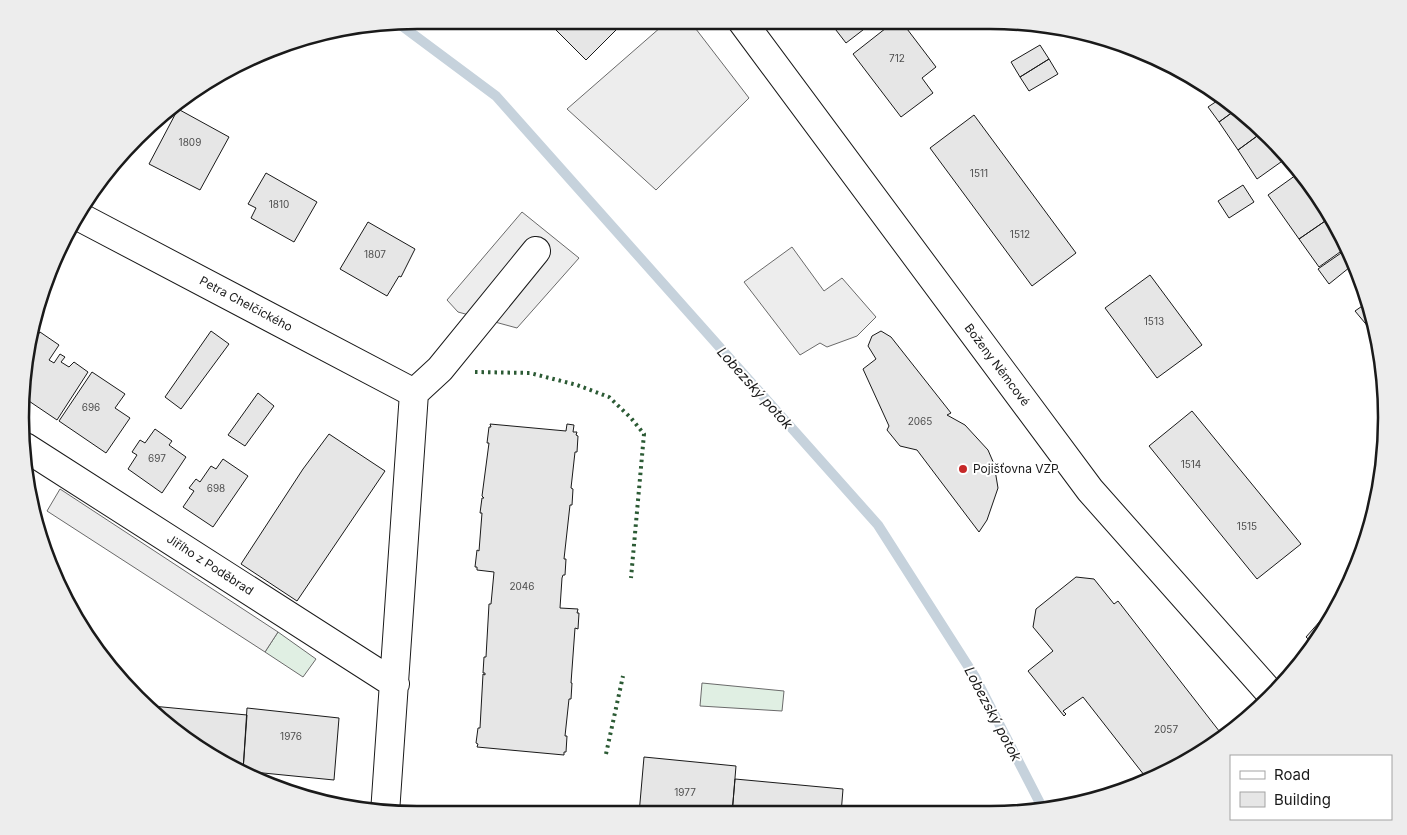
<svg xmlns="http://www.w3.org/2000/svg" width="1407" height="835" font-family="Inter,sans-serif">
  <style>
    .green { fill: #e0efe3; stroke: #6a6a6a }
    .parking { fill: #ededed; stroke: #6a6a6a }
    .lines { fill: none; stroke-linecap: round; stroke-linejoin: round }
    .stream { stroke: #c6d2dc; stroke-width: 10 }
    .building { fill: #e6e6e6; stroke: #1a1a1a }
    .street-casing { stroke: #1a1a1a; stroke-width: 30 }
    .street { stroke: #fff; stroke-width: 28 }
    .hedge { stroke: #2b5a34; stroke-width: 4; stroke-dasharray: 2.5 4; stroke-linecap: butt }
    .poi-dot { fill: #c62828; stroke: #fff; stroke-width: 2 }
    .labels { text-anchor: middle; stroke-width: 4; stroke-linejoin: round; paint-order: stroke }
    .number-label { font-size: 10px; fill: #4d4d4d }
    .street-label { font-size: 12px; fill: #1a1a1a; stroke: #fff }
    .poi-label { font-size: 12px; fill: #1a1a1a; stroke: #fff; text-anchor: start }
    .water-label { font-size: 14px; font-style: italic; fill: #1a1a1a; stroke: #fff }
    .rim { fill: none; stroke: #1a1a1a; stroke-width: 2.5 }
  </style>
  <rect width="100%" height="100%" fill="#fff"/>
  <path class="green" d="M278,632L316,659L303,677L265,652Z
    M702,683L784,691L782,711L700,706Z"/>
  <path class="parking" d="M669,20H689L749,98L656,190L567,109Z
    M522,212L579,258L517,328L458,312L447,300Z
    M792,247L824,291L842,278L876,317L857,336L827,347L820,343L800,355L744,282Z
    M60,489L278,632L265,652L47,511Z"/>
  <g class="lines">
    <path class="stream" d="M398,23L496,96L878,525L975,677L1043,809"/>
  </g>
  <path class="building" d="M546,20H626L586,60Z
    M829,21H870L872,23L846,43Z
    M895,21H901L936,67L922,78L933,93L901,117L853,54Z
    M1040,45L1049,59L1020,77L1011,62Z
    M1131,48L1143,54L1139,57Z
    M1049,59L1058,74L1029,91L1020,77Z
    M1223,97L1237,109L1219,122L1208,107Z
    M178,109L229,137L200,190L149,164Z
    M1237,109L1264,131L1238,150L1219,122Z
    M974,115L1076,253L1032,286L930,148Z
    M1264,131L1271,137L1288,157L1257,179L1238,150Z
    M266,173L317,202L294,242L251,218L256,208L248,204Z
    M1296,175L1308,191L1313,188L1320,197L1331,217L1299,239L1268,195Z
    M1243,185L1254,202L1229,218L1218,201Z
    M1331,217L1347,247L1319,267L1299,239Z
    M368,222L415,249L401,277L399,276L387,296L340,269Z
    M1344,251L1355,263L1329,284L1318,269Z
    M1150,275L1202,345L1157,378L1105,308Z
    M1368,302L1377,333L1375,335L1355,311Z
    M211,331L229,344L181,409L165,397Z
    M881,331L891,337L951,413L947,415L965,425L988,450L994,464L998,488L987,520L979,532L917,450L900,446L887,430L889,426L863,369L876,359L868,346L872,336Z
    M40,332L59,345L49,360L54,363L60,354L65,357L61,362L69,367L74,362L88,372L57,420L23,397L32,343Z
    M92,372L125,394L115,408L130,418L106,453L59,421Z
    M258,393L274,406L245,446L228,435Z
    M1192,411L1301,544L1257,579L1149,446Z
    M490,424L566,431L567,424L574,425L573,432H577L576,435L578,436L577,452H575L571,488L573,489L572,505H570L564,559H566L565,575H563L562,578L560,608L578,609L577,613H579L578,629L575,628L571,683H572L571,699H569L565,736H567L566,752H564V755L477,747L478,744L476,743L478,728H480L483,674L485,675V673H483L484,657H486L489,604H491L494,572L477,570V567H475L477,550L479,551L482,513H480L482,498H484L482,496L489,443H487L489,427H491Z
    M155,429L172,441L169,445L186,457L162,493L128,469L137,455L132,452L140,440L145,443Z
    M329,434L385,471L297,601L241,564L303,469Z
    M223,459L248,476L213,527L183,507L194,491L189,488L196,479L200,482L211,466L216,469Z
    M1076,577L1094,579L1114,604L1118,601L1223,736L1188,762L1148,780L1083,697L1063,711L1066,714L1064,716L1028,671L1053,651L1033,627L1036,609Z
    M1343,595L1320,639L1315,645L1306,637Z
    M152,706L247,715L243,771L196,748Z
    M247,708L339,718L334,780L243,771Z
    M644,757L736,766L732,814H639Z
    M735,779L843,789L841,814H732Z"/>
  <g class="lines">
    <g class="street-casing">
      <path id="street" d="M741,20L1090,490L1271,694
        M78,216L414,393
        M25,447L395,684
        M385,813L414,393L440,369L536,251"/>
    </g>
    <use href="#street" class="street"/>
    <path class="hedge" d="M475,372L530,373L577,385L609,397L631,418L644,434L631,578
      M606,754L623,676"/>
  </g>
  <circle class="poi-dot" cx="963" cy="469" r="5"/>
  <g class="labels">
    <g class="number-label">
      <text x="897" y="62">712</text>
      <text x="190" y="146">1809</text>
      <text x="979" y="177">1511</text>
      <text x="279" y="208">1810</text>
      <text x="1020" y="238">1512</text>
      <text x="375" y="258">1807</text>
      <text x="1154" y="325">1513</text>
      <text x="91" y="411">696</text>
      <text x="920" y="425">2065</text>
      <text x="157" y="462">697</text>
      <text x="1191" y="468">1514</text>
      <text x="216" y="492">698</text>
      <text x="1247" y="530">1515</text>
      <text x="522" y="590">2046</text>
      <text x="1166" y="733">2057</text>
      <text x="291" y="740">1976</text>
      <text x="685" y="796">1977</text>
    </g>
    <g class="street-label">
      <text transform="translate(246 304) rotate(28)" y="4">Petra Chelčického</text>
      <text transform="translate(997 365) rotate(53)" y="4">Boženy Němcové</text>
      <text transform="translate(210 565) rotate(33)" y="4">Jiřího z Poděbrad</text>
    </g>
    <g class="poi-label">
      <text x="973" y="473">Pojišťovna VZP</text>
    </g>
    <g class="water-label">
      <text transform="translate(755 388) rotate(48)" y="5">Lobezský potok</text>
      <text transform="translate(993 714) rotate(62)" y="5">Lobezský potok</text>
    </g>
  </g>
  <path d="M0 0H1407V835H0ZM417 29H990A388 388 0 0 1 1378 417V418A388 388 0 0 1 990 806H417A388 388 0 0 1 29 418V417A388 388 0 0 1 417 29Z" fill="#ededed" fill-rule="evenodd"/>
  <path class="rim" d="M417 29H990A388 388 0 0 1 1378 417V418A388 388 0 0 1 990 806H417A388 388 0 0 1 29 418V417A388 388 0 0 1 417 29Z"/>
  <rect x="1230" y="755" width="162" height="65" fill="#ffffff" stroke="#a3a3a3"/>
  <rect x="1240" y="771" width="25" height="8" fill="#ffffff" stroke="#a3a3a3"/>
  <text x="1274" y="780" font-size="15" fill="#1a1a1a">Road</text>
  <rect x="1240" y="792" width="25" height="15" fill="#e6e6e6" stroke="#a3a3a3"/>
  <text x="1274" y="805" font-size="15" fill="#1a1a1a">Building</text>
</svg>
